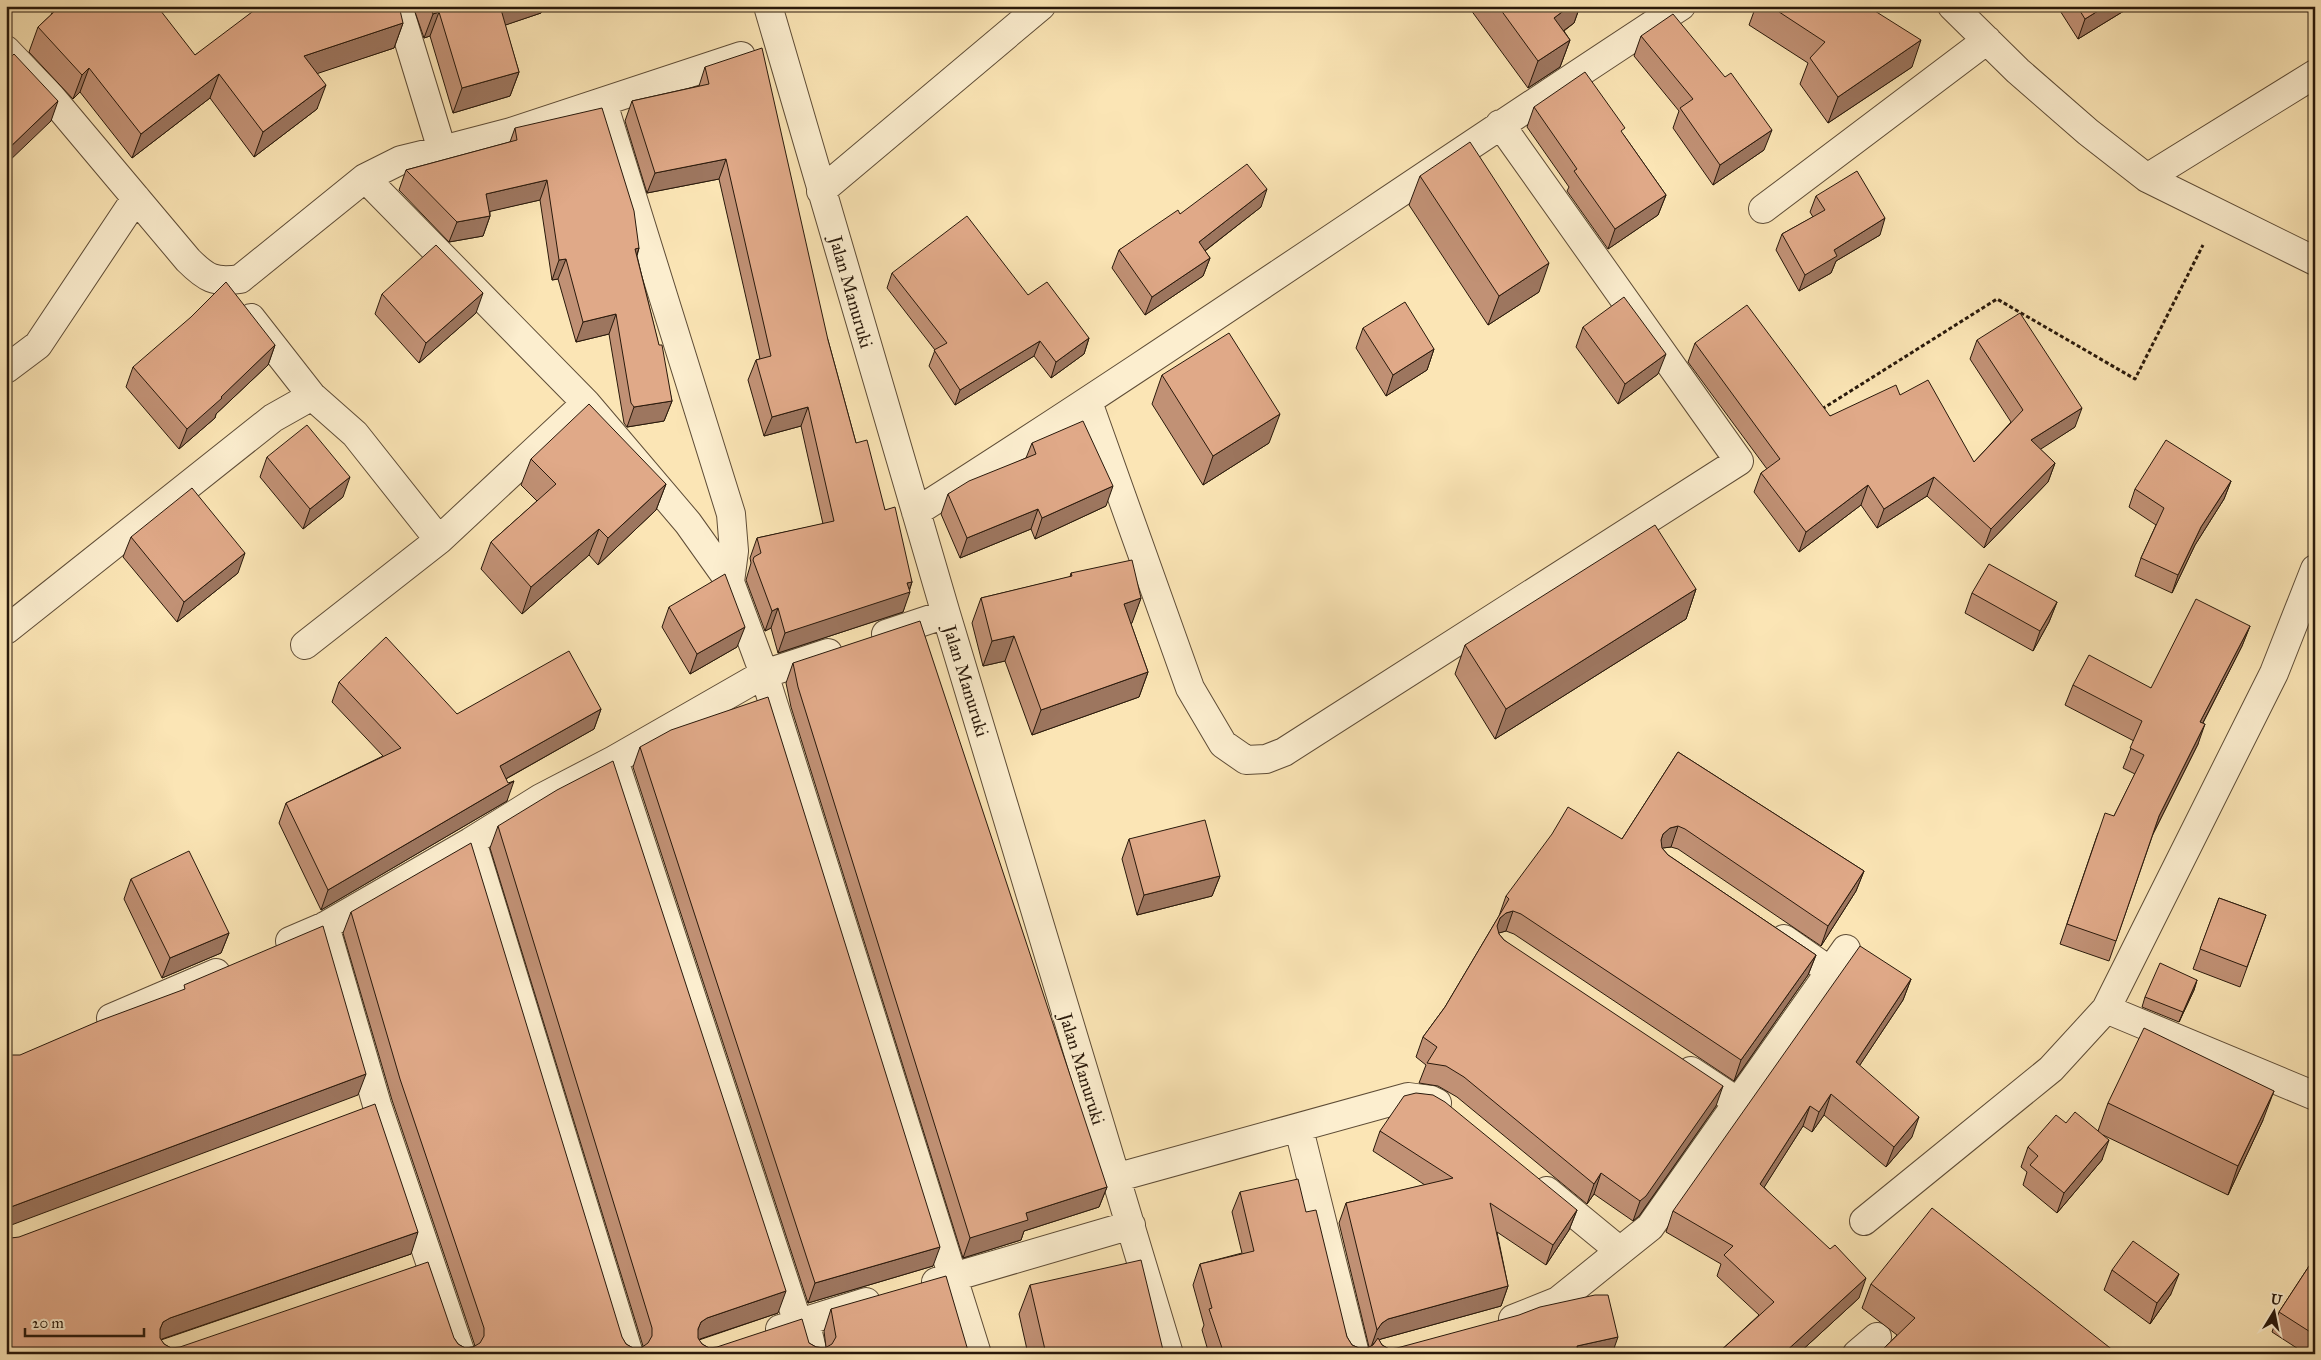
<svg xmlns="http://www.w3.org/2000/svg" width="2321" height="1360" font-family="'IM FELL Great Primer',serif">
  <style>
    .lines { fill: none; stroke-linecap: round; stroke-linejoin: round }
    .minor-casing { stroke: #5e4c36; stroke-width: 30 }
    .path { stroke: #29190b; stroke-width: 3; stroke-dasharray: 4 2.5; stroke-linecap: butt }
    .minor { stroke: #fceecf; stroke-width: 28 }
    .wall { fill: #c19175; stroke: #29190b }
    .shaded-wall { fill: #9d765f; stroke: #29190b }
    .building { fill: #e0a988; stroke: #29190b }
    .labels { text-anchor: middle; stroke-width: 4.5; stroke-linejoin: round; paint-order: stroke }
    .street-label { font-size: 18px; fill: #29190b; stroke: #fceecf }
  </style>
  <rect width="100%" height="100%" fill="#fbe5b5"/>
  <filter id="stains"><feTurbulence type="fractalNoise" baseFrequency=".004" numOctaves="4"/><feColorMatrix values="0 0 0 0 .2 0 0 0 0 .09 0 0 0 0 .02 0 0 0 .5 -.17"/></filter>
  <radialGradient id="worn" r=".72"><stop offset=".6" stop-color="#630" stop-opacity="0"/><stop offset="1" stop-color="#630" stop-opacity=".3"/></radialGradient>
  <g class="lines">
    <g class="minor-casing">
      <path id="minor" d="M398,6L442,150L511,132L741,56
        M768,6L946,614L1169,1354
        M1952,6L2018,71L2088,132L2147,178L2315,261
        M6,50L51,97L188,260C206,278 214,283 240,279L365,178L401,160L442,150
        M603,103L731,514L734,551L730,582
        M365,178L586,403L688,523L730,582L764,674L977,1354
        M2147,178L2315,74
        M821,191L1041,6
        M1763,209L1987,40
        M251,318L312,396
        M6,369L38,345L136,198
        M1088,402L1190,688L1223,744L1246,760L1266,759L1284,752L1739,461L1500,124
        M916,512C1174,348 1425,173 1681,6
        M439,540L586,403
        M2315,569L2274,673L2106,1009L2315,1096
        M6,630L273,418L312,396L355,434L439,540L305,645
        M886,634L946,614
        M614,760L798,1323
        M472,841L629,1354
        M325,926L377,1105L461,1354
        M1784,939L1830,971
        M290,941L325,926L472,841L541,798L614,760L764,674L828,653
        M111,1018L216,973
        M1738,1102L1846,949
        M1299,1129L1355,1354
        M1115,1178L1408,1097L1431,1100L1437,1103
        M1547,1191L1620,1251L1650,1227L1738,1102L1691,1071
        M1864,1221L2051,1069L2106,1009
        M936,1282L1131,1225
        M1513,1319L1558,1301L1620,1251
        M805,1320L813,1354
        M780,1329L866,1302
        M1857,1354L1877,1337"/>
    </g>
    <path class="path" d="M1822,409L1997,299L2135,379L2203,245"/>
    <use href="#minor" class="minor"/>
  </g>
  <path class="wall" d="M413,6H544L541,13L505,25L519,72L510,96L453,113L430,36L424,38Z
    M1468,6H1580L1574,23L1564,31L1570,40L1560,67L1528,88Z
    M1756,6H1875L1873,10L1912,67L1828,123L1800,84L1808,63L1749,25Z
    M2057,6H2132L2078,39Z
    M54,8L195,55L269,10L403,23L394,48L317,73V109L254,157L210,98L132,158L80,92L73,99L29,52L38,27L51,15Z
    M1641,36L1764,150L1713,185L1673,128L1679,111L1634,56Z
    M705,67L828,340L856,443L885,510L912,582L903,612L778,653L771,628L765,631L746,580L751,563L750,558L757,538L823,524L801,426L764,436L748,380L756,360L760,359L719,179L647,193L625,121L632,101L699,86Z
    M1534,107L1623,134L1666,195L1658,215L1608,249L1567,191L1569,187L1527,127Z
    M515,128L639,248L637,256L672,401L664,421L627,427L624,423L609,334L576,342L558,279L552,280L540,200L490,211V216L483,236L449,242L399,190L406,170L510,142Z
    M1420,176L1539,292L1488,325L1409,205Z
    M1816,196L1880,235L1836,261L1831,273L1799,291L1776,250L1782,234L1813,217L1810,212Z
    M1261,207L1205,251L1210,258L1203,276L1145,315L1112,268L1119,250L1180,214Z
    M892,273L1028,295L1089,338L1084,354L1051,378L1034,356L955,405L929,366L935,350L887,288Z
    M382,294L476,313L419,363L375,314Z
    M1583,327L1658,374L1618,404L1576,347Z
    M1363,328L1434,349L1427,370L1386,396L1356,348Z
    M1977,340L2075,427L2040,449L2055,463L2048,482L1984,548L1927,496L1877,528L1861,505L1799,552L1754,492L1761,473L1767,469L1688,362L1695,343L1830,416L1900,395L1974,462L2011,422L1970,359Z
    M275,345L268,365L216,414L215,418L179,449L126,387L133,367Z
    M1162,375L1269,443L1203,485L1152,404Z
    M1032,443L1106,506L1035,539L1031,529L960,558L941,514L948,494L1026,458Z
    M267,457L343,497L303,529L260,477Z
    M531,459L666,484L656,510L598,565L589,555L522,614L481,569L491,542L537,501L521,485Z
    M2231,481L2224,499L2195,545L2172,593L2135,576L2141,558L2156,525L2129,507L2135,489Z
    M131,537L238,573L177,622L123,557Z
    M1071,573L1141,598L1131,624L1148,672L1139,697L1032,735L1005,661L983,666L972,623L981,598L1070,577Z
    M1696,589L1686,619L1495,739L1455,674L1465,645Z
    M1972,593L2057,602L2049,622L2033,651L1965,613Z
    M669,607L737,647L690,674L662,627Z
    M2250,626L2242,646L2203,723L2198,744L2153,834L2109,961L2060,944L2098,833L2114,816L2135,774L2123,768L2134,741L2065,705L2073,685L2151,688Z
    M793,663L1107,1187L1099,1207L1024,1231L1021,1240L963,1258L791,707L786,683Z
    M339,682L457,714L601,709L594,729L506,779L507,801L321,910L279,823L286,803L383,756L332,702Z
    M640,747L933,1266L808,1303L633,767Z
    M1678,752L1864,871L1856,891L1821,946L1678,849L1671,847L1662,848L1668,855L1816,955L1808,975L1734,1081L1514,934L1506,931L1498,933L1504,940L1716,1106L1639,1216L1633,1221L1594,1194L1587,1204L1457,1097L1438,1086L1419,1083L1426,1065L1416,1057L1423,1037L1445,1007L1499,916L1506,896L1622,839Z
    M498,826L778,1313L699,1340L702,1344L709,1348L809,1343L816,1347L825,1348L826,1347L824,1331L831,1309L969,1354H6L11,1238L411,1254L161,1340L164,1344L171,1348L454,1338L458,1344L465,1348L473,1347L475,1346L392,1100L343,933L351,912L626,1344L633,1348H641L643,1346L490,848Z
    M1129,839L1220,876L1212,896L1137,915L1122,859Z
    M131,879L229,933L221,953L162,978L124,899Z
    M2219,898L2266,915L2240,987L2193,969Z
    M1911,979L1903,1000L1859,1066L1912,1137L1886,1167L1824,1115L1812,1132L1803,1126L1764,1187L1859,1298L1798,1354H1717L1759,1315L1717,1276L1721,1264L1666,1232L1673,1211Z
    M2197,980L2194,990L2179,1022L2142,1007L2145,997Z
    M2108,1103L2263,1120L2228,1195L2103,1135L2102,1160L2057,1213L2023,1185L2027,1172L2021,1167L2028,1147L2066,1123L2098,1131Z
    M1380,1131L1577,1210L1569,1230L1546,1265L1497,1232L1508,1286L1501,1306L1381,1339L1379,1340L1382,1345L1389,1349L1612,1354H1209L1202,1330L1204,1325L1193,1285L1200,1264L1242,1253L1232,1212L1240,1192L1306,1212L1347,1337L1352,1345L1359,1348H1367L1369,1347L1339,1223L1346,1203L1425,1185L1373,1151Z
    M2315,1257V1354H2306L2272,1332L2279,1312Z
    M2112,1270L2171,1294L2150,1324L2104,1290Z
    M1871,1284L2114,1351V1354H1878L1897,1335L1862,1308Z
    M1030,1285L1164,1354H1028L1019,1314Z"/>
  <path class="shaded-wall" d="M500,6H544L541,13L491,30Z
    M1570,6H1580L1574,23L1544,45L1554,18Z
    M1867,6H1875L1858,33Z
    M2106,6H2132L2078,39L2085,19Z
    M439,12L430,36L424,38L433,14Z
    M403,23L394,48L295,81L304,56Z
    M1570,40L1560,67L1528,88L1538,61Z
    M1921,40L1912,67L1828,123L1838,97Z
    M89,68L80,92L73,99L82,75Z
    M519,72L510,96L453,113L462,88Z
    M219,74L210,98L132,158L141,134Z
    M326,85L317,109L254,157L263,132Z
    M58,101L51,121L6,164V151Z
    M1772,130L1764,150L1713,185L1720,165Z
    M726,159L719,179L647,193L655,173Z
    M547,180L540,200L479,214L486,194Z
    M1267,189L1261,207L1193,260L1199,242Z
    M1666,195L1658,215L1608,249L1615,229Z
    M490,216L483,236L449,242L457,222Z
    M1885,218L1880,235L1836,261L1831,273L1799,291L1805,275L1834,250Z
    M639,248L632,268L635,249Z
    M1210,258L1203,276L1145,315L1152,297Z
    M566,259L558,279L552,280L559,260Z
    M1549,263L1539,292L1488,325L1499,296Z
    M483,293L476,313L419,363L426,343Z
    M616,314L609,334L576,342L583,322Z
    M1089,338L1084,354L1051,378L1056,362Z
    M1040,341L1034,356L955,405L960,390Z
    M275,345L268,365L216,414L215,418L179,449L187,429Z
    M1434,349L1427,370L1386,396L1393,375Z
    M1666,354L1658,374L1618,404L1625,384Z
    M672,401L664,421L627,427L634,407Z
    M808,407L801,426L764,436L772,417Z
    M2082,408L2075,427L2024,460L2031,440Z
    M1280,414L1269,443L1203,485L1213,456Z
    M2055,463L2048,482L1984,548L1991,529Z
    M350,477L343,497L303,529L310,509Z
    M1934,477L1927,496L1877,528L1884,509Z
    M2231,481L2224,499L2195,545L2172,593L2178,575L2201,527Z
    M666,484L656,510L598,565L608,538Z
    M1868,485L1861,505L1799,552L1806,532Z
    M1113,486L1106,506L1035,539L1042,518Z
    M1038,509L1031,529L960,558L967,538Z
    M599,529L589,555L522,614L531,587Z
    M245,553L238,573L177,622L184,602Z
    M912,582L908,593L910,592L903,612L778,653L785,633L907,583Z
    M1696,589L1686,619L1495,739L1506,709Z
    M1141,598L1132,623L1115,629L1124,604Z
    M2057,602L2049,622L2033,651L2040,631Z
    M778,608L771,628L765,631L772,611Z
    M2250,626L2242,646L2193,742L2200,722Z
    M745,627L737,647L690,674L697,654Z
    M1014,636L1005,661L983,666L992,641Z
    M1148,672L1139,697L1032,735L1041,710Z
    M601,709L594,729L493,786L500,766Z
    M2205,724L2198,744L2152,836L2159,816Z
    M514,781L507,801L321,910L328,890Z
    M1678,826L1671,847L1663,848L1656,854L1663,834L1670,828Z
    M1864,871L1856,891L1821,946L1828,926Z
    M1220,876L1212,896L1137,915L1144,895Z
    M1513,911L1506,931L1499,933L1492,938L1500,918L1506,913Z
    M229,933L221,953L162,978L170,958Z
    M1816,955L1808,975L1734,1081L1741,1060Z
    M1911,979L1903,1000L1848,1083L1856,1062Z
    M2197,980L2194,990L2179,1022L2183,1012Z
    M366,1074L358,1095L6,1227V1209L8,1208Z
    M1723,1086L1716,1106L1639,1216L1633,1221L1640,1201Z
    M2274,1091L2263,1120L2228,1195L2238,1166Z
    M1831,1094L1824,1115L1812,1132L1819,1112Z
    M1810,1106L1803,1126L1753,1205L1760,1184Z
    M1919,1117L1912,1137L1886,1167L1894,1147Z
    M2109,1140L2102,1160L2057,1213L2064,1193Z
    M1601,1173L1594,1194L1587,1204L1594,1184Z
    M1107,1187L1099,1207L1024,1231L1021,1240L963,1258L970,1238L1026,1213Z
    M1577,1210L1569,1230L1546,1265L1553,1245Z
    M418,1232L411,1254L162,1339L156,1343L160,1329L163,1322L170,1318Z
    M940,1247L933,1266L808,1303L815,1283Z
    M2179,1274L2171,1294L2150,1324L2157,1303Z
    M1866,1278L1859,1298L1798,1354H1783Z
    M1508,1286L1501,1306L1381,1339L1374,1343L1370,1350L1377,1330L1382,1323L1388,1319Z
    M786,1291L778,1313L700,1339L694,1343L698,1329L701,1322L707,1318Z
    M1618,1337L1612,1354H1574L1577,1346Z"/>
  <path class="building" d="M55,6H157L195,55L260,6H266L269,10L280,6H399L403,23L304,56L326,85L263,132L219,74L141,134L89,68L82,75L38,27L56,10L54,8Z
    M430,6H500L519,72L462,88L439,12L433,14Z
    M1498,6H1570L1554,18L1570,40L1538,61Z
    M1770,6H1867L1921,40L1838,97L1810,58L1825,42Z
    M2077,6H2106L2085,19Z
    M1673,14L1725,77L1731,73L1772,130L1720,165L1680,108L1693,99L1641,36Z
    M762,48L828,340L856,443L867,440L885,510L895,507L912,582L907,583L910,592L785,633L778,608L772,611L753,560L754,557L761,553L757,538L834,521L808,407L772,417L756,360L771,356L726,159L655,173L632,101L709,84L705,67Z
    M14,54L58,101L6,151V62Z
    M1585,72L1625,128L1621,131L1666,195L1615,229L1574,171L1577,169L1534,107Z
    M602,108L634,211L639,248L635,249L659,345H662L672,401L634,407L631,403L616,314L583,322L566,259L559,260L547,180L486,194L490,216L457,222L406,170L517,140L515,128Z
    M1470,142L1549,263L1499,296L1420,176Z
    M1247,164L1267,189L1199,242L1210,258L1152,297L1119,250L1178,210L1180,214Z
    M1857,171L1885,218L1834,250L1837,256L1805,275L1782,234L1825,210L1816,196Z
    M967,216L1028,295L1047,282L1089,338L1056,362L1040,341L960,390L934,350L947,343L892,273Z
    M436,245L483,293L426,343L382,294Z
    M226,282L275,345L221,397L222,398L187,429L133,367L191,317Z
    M1624,297L1666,354L1625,384L1583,327Z
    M1405,302L1434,349L1393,375L1363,328Z
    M1747,305L1830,416L1896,385L1900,395L1928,380L1974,462L2023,410L1977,340L2020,313L2082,408L2031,440L2055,463L1991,529L1934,477L1884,509L1868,485L1806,532L1761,473L1780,459L1695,343Z
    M1229,333L1280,414L1213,456L1162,375Z
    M589,404L666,484L608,538L599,529L531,587L491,542L556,484L531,459Z
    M1083,421L1113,486L1042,518L1038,509L967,538L948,494L969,481L1036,454L1032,443Z
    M307,425L350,477L310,509L267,457Z
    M2166,440L2231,481L2201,527L2178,575L2141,558L2164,508L2135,489Z
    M192,488L245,553L184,602L131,537Z
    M1655,525L1696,589L1506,709L1465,645Z
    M1132,560L1141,598L1124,604L1148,672L1041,710L1014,636L992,641L981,598L1072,576L1071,573Z
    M1989,564L2057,602L2040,631L1972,593Z
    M725,574L745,627L697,654L669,607Z
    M2196,599L2250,626L2200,722L2205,724L2159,816L2116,941L2067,924L2105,813L2114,816L2144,755L2130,748L2142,721L2073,685L2089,655L2151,688Z
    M920,621L1107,1187L1026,1213L1028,1220L970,1238L798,687L793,663Z
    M386,637L457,714L569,651L601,709L500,766L508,783L514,781L328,890L286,803L401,748L339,682Z
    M768,697L940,1247L815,1283L640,747L671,730Z
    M1678,752L1864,871L1828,926L1685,829L1678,826L1670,828L1663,834L1661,840L1662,848L1668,855L1816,955L1741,1060L1521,914L1513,911L1506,913L1500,918L1497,926L1499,934L1504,940L1723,1086L1646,1196L1640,1201L1601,1173L1594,1184L1464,1077L1446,1066L1427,1063L1437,1047L1423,1037L1445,1007L1509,899L1506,896L1552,834L1568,807L1622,839Z
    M613,761L786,1291L707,1318L701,1322L698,1329V1338L702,1344L709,1348L717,1347L802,1319L809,1343L816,1347L825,1348L832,1344L836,1337L831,1309L946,1276L969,1354H6V1236L11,1238L19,1237L375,1104L418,1232L170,1318L163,1322L160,1329V1338L164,1344L171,1348L180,1347L428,1262L454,1338L458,1344L465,1348L473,1347L480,1343L484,1336V1328L400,1079L351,912L471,843L622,1337L626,1344L633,1348H641L648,1343L652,1336V1328L498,826L557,790Z
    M1205,820L1220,876L1144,895L1129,839Z
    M189,851L229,933L170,958L131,879Z
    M2219,898L2266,915L2247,967L2200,949Z
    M323,926L366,1074L8,1208L6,1209V1056L9,1055H20L99,1021L185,989L184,985Z
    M1860,946L1911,979L1856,1062L1919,1117L1894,1147L1831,1094L1819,1112L1810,1106L1760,1184L1830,1249L1835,1245L1866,1278L1783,1354H1717L1774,1302L1724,1255L1733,1246L1673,1211Z
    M2160,963L2197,980L2183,1012L2145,997Z
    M2144,1028L2274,1091L2238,1166L2108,1103Z
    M1416,1093L1433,1095L1445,1102L1577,1210L1553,1245L1490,1203L1508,1286L1388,1319L1382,1323L1377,1330L1346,1203L1453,1178L1380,1131L1404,1096Z
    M2075,1112L2109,1140L2064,1193L2030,1165L2038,1156L2028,1147L2056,1115L2066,1123Z
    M1298,1179L1306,1212L1316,1210L1347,1337L1352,1345L1359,1348H1367L1373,1345L1378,1338L1382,1345L1389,1349L1397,1348L1519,1315L1540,1307L1595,1295H1608L1618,1337L1577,1346L1578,1354H1224L1209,1309L1212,1308L1200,1264L1254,1251L1240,1192Z
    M1932,1208L2114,1351L2113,1354H1878L1915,1318L1871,1284Z
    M2133,1241L2179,1274L2157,1303L2112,1270Z
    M2315,1257V1335L2279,1312Z
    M1141,1260L1164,1354H1046L1030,1285Z"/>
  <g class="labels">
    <g class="street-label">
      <text transform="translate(851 292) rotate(74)" y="6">Jalan Manuruki</text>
      <text transform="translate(966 681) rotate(73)" y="6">Jalan Manuruki</text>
      <text transform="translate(1082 1069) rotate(73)" y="6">Jalan Manuruki</text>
    </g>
  </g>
  <rect width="2321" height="1360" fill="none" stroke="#fbe5b5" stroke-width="25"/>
  <rect x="8" y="8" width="2306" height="1345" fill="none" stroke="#29190b" stroke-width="2.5"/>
  <rect x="12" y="12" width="2296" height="1335" fill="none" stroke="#29190b"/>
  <g transform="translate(2274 1312) rotate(10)" stroke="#fceecf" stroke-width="4" paint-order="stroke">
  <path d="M0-4L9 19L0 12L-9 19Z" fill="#29190b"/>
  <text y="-8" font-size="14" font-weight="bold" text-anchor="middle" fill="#29190b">U</text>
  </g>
  <path d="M25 1328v8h119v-8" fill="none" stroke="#29190b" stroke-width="2.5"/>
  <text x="32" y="1328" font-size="15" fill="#29190b" stroke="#fceecf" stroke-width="4" paint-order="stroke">20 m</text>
  <rect width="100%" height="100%" filter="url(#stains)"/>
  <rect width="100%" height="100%" fill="url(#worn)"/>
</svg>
